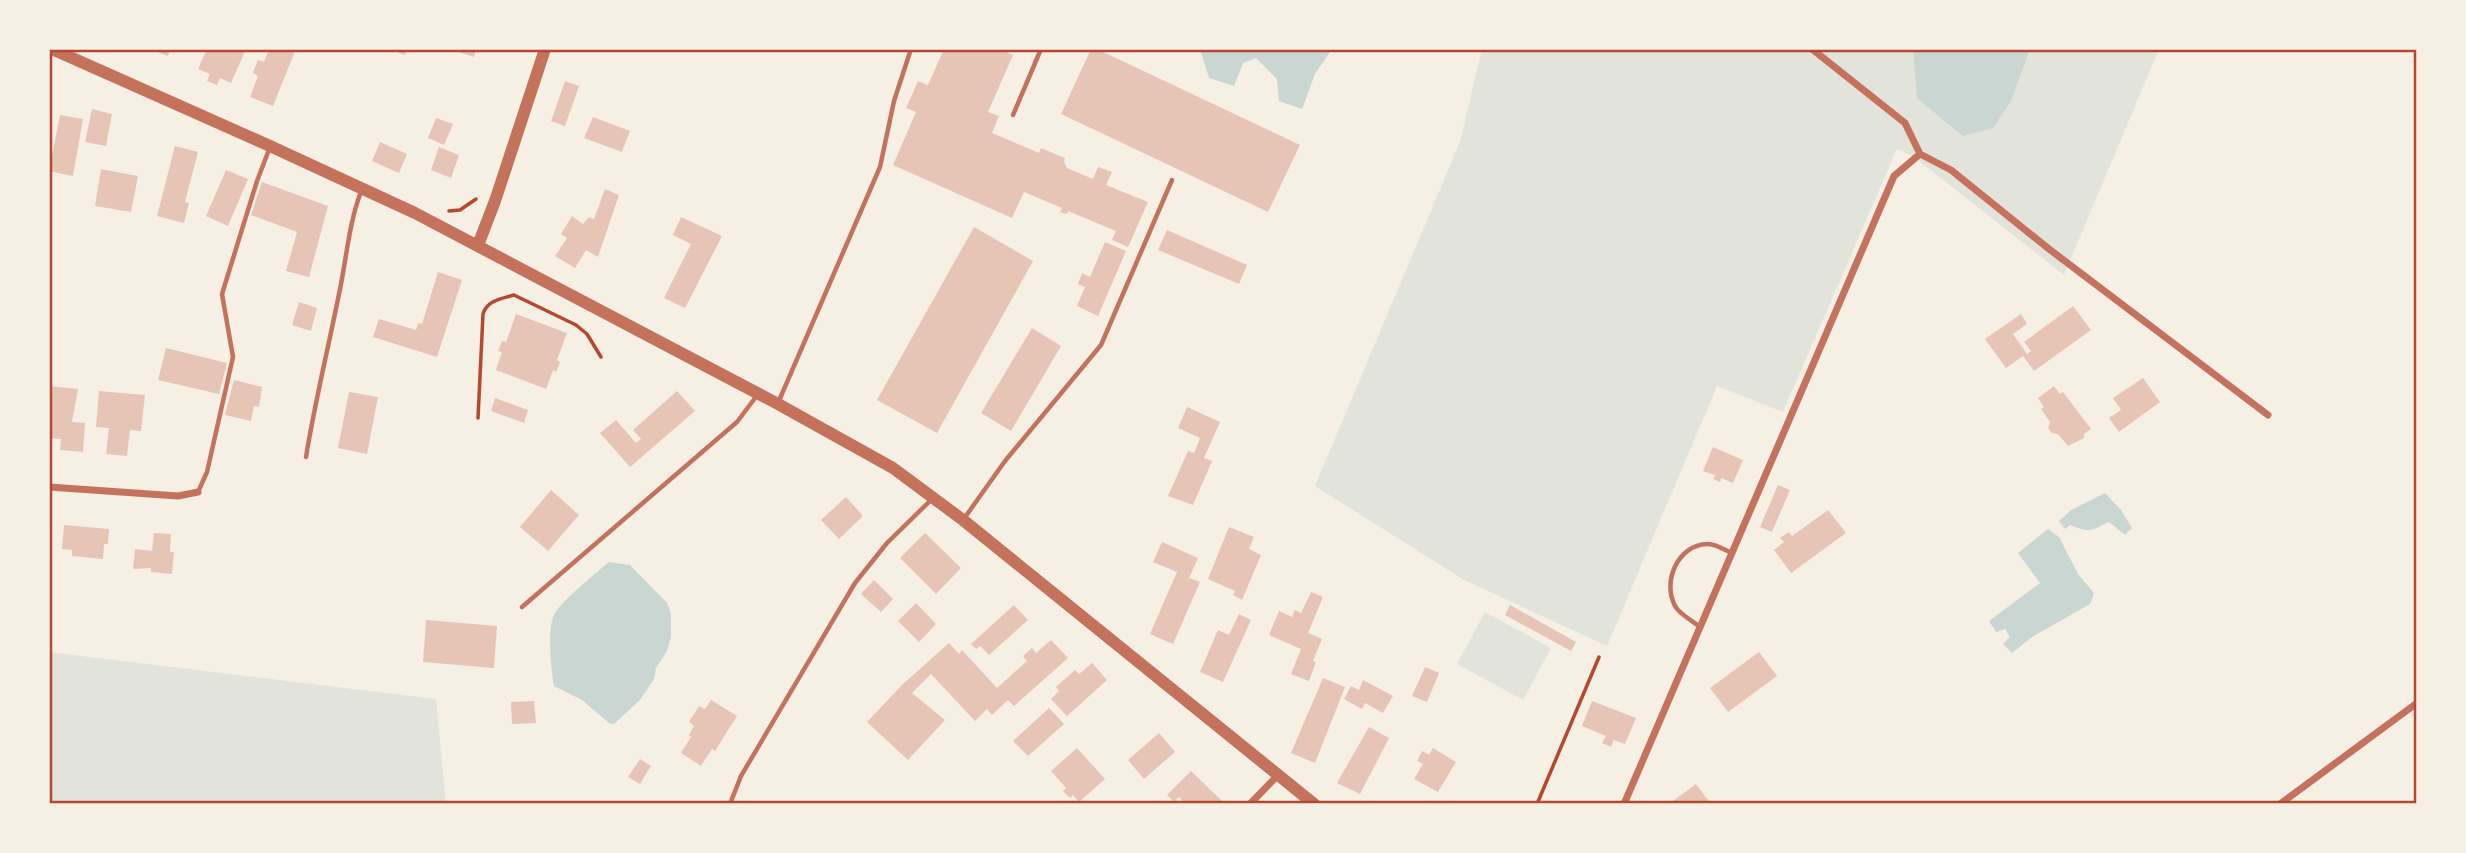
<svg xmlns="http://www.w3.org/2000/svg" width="2466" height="853" font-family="'IBM Plex Sans',sans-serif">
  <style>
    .green { fill: #e2e4dc }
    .water { fill: #c9d6d2 }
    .building { fill: #e6c5b7 }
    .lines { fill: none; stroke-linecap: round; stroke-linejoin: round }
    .path { stroke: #b5482f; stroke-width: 3.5 }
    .service { stroke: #c5725c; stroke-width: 4.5 }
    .minor { stroke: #c5725c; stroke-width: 7 }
    .tertiary { stroke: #c5725c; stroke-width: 12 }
    .neatline { fill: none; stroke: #b5482f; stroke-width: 2.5 }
  </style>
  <rect width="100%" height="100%" fill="#f6efe4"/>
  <path class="green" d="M1482,49H2159L2064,275L1914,157L1897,149L1783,412L1717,386L1607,646L1464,580L1315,486L1460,142Z
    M1485,612L1551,648L1523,700L1457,664Z
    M49,652L436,699L446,804H49Z"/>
  <path class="water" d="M1200,49H1332L1315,74L1302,109L1279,101L1277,79L1256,58L1243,63L1234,86L1209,78Z
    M1913,49H2030L2011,101L1993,128L1963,136L1917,98Z
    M2105,493L2121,510L2132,528L2125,535L2109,522C2090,531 2090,533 2070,525L2065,529L2059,521L2071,510Z
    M2048,529L2059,537L2078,574L2094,593L2090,604L2032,637L2012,653L2003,644L2010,637L2005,629L1996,632L1989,621L2040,583L2018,553Z
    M609,562L630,565L667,603L671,614V637L667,651L656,668L654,679L640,700L614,724L609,723L582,700L554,686C551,670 547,629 554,615C561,601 596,573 609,562Z"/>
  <path class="building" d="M149,49H170L168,56Z
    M207,49H240L245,51L231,83L220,78L217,85L207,81L210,74L198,69Z
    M269,49L295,51L273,106L250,97L258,76L253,73L258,60L264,62Z
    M388,49H407L405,55Z
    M450,49H476L474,57Z
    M944,49H1000L1013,55L988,112L999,116L992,133L1039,153L1041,148L1065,158L1064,162L1067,168L1093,179L1098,167L1112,172L1106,185L1148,202L1128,247L1112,240L1116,231L1068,211L1067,214L1060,212L1062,208L1024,192L1012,218L893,165L916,112L906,108L918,81L928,85Z
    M1091,49H1097L1300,145L1268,212L1061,114Z
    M565,81L579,86L565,126L551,121Z
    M92,109L112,114L106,146L85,142Z
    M60,115L83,119L73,176L49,171Z
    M593,117L630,131L622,152L584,138Z
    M436,118L453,124L444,145L428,138Z
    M380,142L407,154L399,173L372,161Z
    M175,146L198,152L185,202L189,203L184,223L157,216Z
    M439,147L459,155L451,178L431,170Z
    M101,169L138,176L131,212L95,206Z
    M226,170L248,179L228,226L206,216Z
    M262,182L328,206L309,277L286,271L297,232L251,215Z
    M605,189L619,195L598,257L586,250L575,268L555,256L567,238L561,234L572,216L583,224L589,217L594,219Z
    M681,217L722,236L685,308L664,298L691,244L673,235Z
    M974,227L1033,261L937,433L877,400Z
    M1167,230L1247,265L1239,284L1158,250Z
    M1105,242L1126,251L1098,316L1077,306L1085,287L1078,284L1082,273L1090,277Z
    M438,272L462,280L437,357L373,337L379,319L416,330L418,323L422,324Z
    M299,302L317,308L311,331L292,325Z
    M2073,306L2091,330L2034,371L2023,356L2006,368L1985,339L2021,314L2027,324L2013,334L2027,354L2031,351L2024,342Z
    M516,314L567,333L557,360L560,362L556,372L553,370L546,389L496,370L502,352L498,351L502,341L506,342Z
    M1032,328L1061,346L1011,431L981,413Z
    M166,348L227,363L219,394L158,380Z
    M2143,378L2160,402L2119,432L2109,418L2121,410L2113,398Z
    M234,380L262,387L259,407L254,406L251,421L225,415Z
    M49,386L78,389L72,422L85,423L83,452L60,450L61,439L49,438Z
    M2054,386L2060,394L2063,392L2091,429L2084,434V438L2068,446L2058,434L2052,433L2048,428L2050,422L2041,409L2044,407L2038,398Z
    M99,391L145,395L141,431L130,430L127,456L106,454L109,428L96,427Z
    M677,391L695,411L630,467L600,433L616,420L636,443L641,439L633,430Z
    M349,392L378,397L367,454L338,448Z
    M495,398L528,410L524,423L491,411Z
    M1187,407L1220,422L1204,458L1212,461L1193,505L1168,496L1188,451L1194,453L1200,438L1178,428Z
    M1713,447L1743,460L1733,483L1721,478L1720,482L1713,479L1715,475L1703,471Z
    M1778,485L1790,490L1772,532L1760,527Z
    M551,490L579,515L548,551L520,527Z
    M846,497L863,516L839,539L821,520Z
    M1828,510L1846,533L1791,573L1774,550L1784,542L1780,538L1789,532L1792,536Z
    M64,525L109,529L108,544H104L103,559L72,556V550L62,549Z
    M1229,527L1254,537L1249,549L1261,555L1242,600L1233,595L1235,591L1208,579Z
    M154,533L171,534L170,552H174L172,574L151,572V568L133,569L135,549L152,551Z
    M925,533L961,568L936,594L900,558Z
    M1162,542L1198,558L1189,578L1200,582L1173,644L1150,634L1177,572L1153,562Z
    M874,580L893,599L881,612L861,594Z
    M1311,592L1323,597L1308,633L1322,639L1313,661L1316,662L1309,681L1291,674L1301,649L1269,635L1279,611L1292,617L1295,610L1301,613Z
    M916,603L936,624L919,642L898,621Z
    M1014,605L1028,620L989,655L980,646L976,649L971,644Z
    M1510,605L1576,642L1571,651L1505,615Z
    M1239,614L1251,620L1223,682L1200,672L1218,630L1229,635Z
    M426,620L497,626L494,668L423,662Z
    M1051,640L1068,658L1014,706L1008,700L992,715L987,709L975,721L931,674L912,693L945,720L908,760L867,722L903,684L949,643L959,654L962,650L997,688L1027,661L1023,656L1032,648L1036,653Z
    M1759,652L1777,676L1728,712L1710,688Z
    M1092,663L1107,680L1067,716L1051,699L1059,691L1056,687L1075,670L1079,674Z
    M1425,667L1439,673L1427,702L1412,696Z
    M1323,678L1345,687L1315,763L1291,753Z
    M1363,680L1393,696L1383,713L1365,703L1362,709L1344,699L1351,686L1359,690Z
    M711,700L737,716L715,751L712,749L701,766L681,753L691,737L689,735L694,726L689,722L699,706L705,709Z
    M534,701L536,723L512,724L511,702Z
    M1592,701L1636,718L1625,744L1614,740L1611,747L1602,743L1606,736L1582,726Z
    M1049,708L1064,724L1028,756L1013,741Z
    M1369,727L1389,738L1360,794L1337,783Z
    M1159,733L1175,752L1144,779L1128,760Z
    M1077,748L1105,779L1079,802L1073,795L1070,798L1063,791L1066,788L1051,771Z
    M1433,748L1456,762L1438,792L1414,779L1423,764L1417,761L1422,751L1429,755Z
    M640,759L651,766L640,784L628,777Z
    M1191,771L1225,804H1184L1185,803L1179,797L1174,802L1167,795Z
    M1696,784L1711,804H1676L1673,801Z"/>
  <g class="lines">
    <path class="path" d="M449,211L460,210L476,199
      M478,418L483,314C487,300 501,299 514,295L576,325L587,334L601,357
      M1537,804L1599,657"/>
    <path class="service" d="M1013,115L1041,49
      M778,403L880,167L894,101L911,49
      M306,457C315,401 329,345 340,289C347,255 349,222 362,189
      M198,492L207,472L233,357L222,294L257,181L270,147
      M963,520L1005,461L1101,345L1172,180
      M522,607L737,422L758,394
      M1700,627C1693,621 1679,614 1675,606C1662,581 1678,545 1707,544C1714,543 1725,550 1732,553
      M730,804L741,776L855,583L887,543L932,499"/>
    <path class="minor" d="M1812,49L1905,123L1920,154
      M1920,154L1951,170L2049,249L2268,415
      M49,487L178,496L198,492
      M1250,804L1278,775
      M1624,804L1894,176L1920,154
      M2280,804L2417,703"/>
    <path class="tertiary" d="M52,49L270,146L415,213L778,404L893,468L963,520L1314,804
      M478,245L495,201L545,49"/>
  </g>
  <rect width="2466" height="853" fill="none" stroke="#f6efe4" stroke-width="102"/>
  <rect x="51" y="51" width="2364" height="751" class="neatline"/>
</svg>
